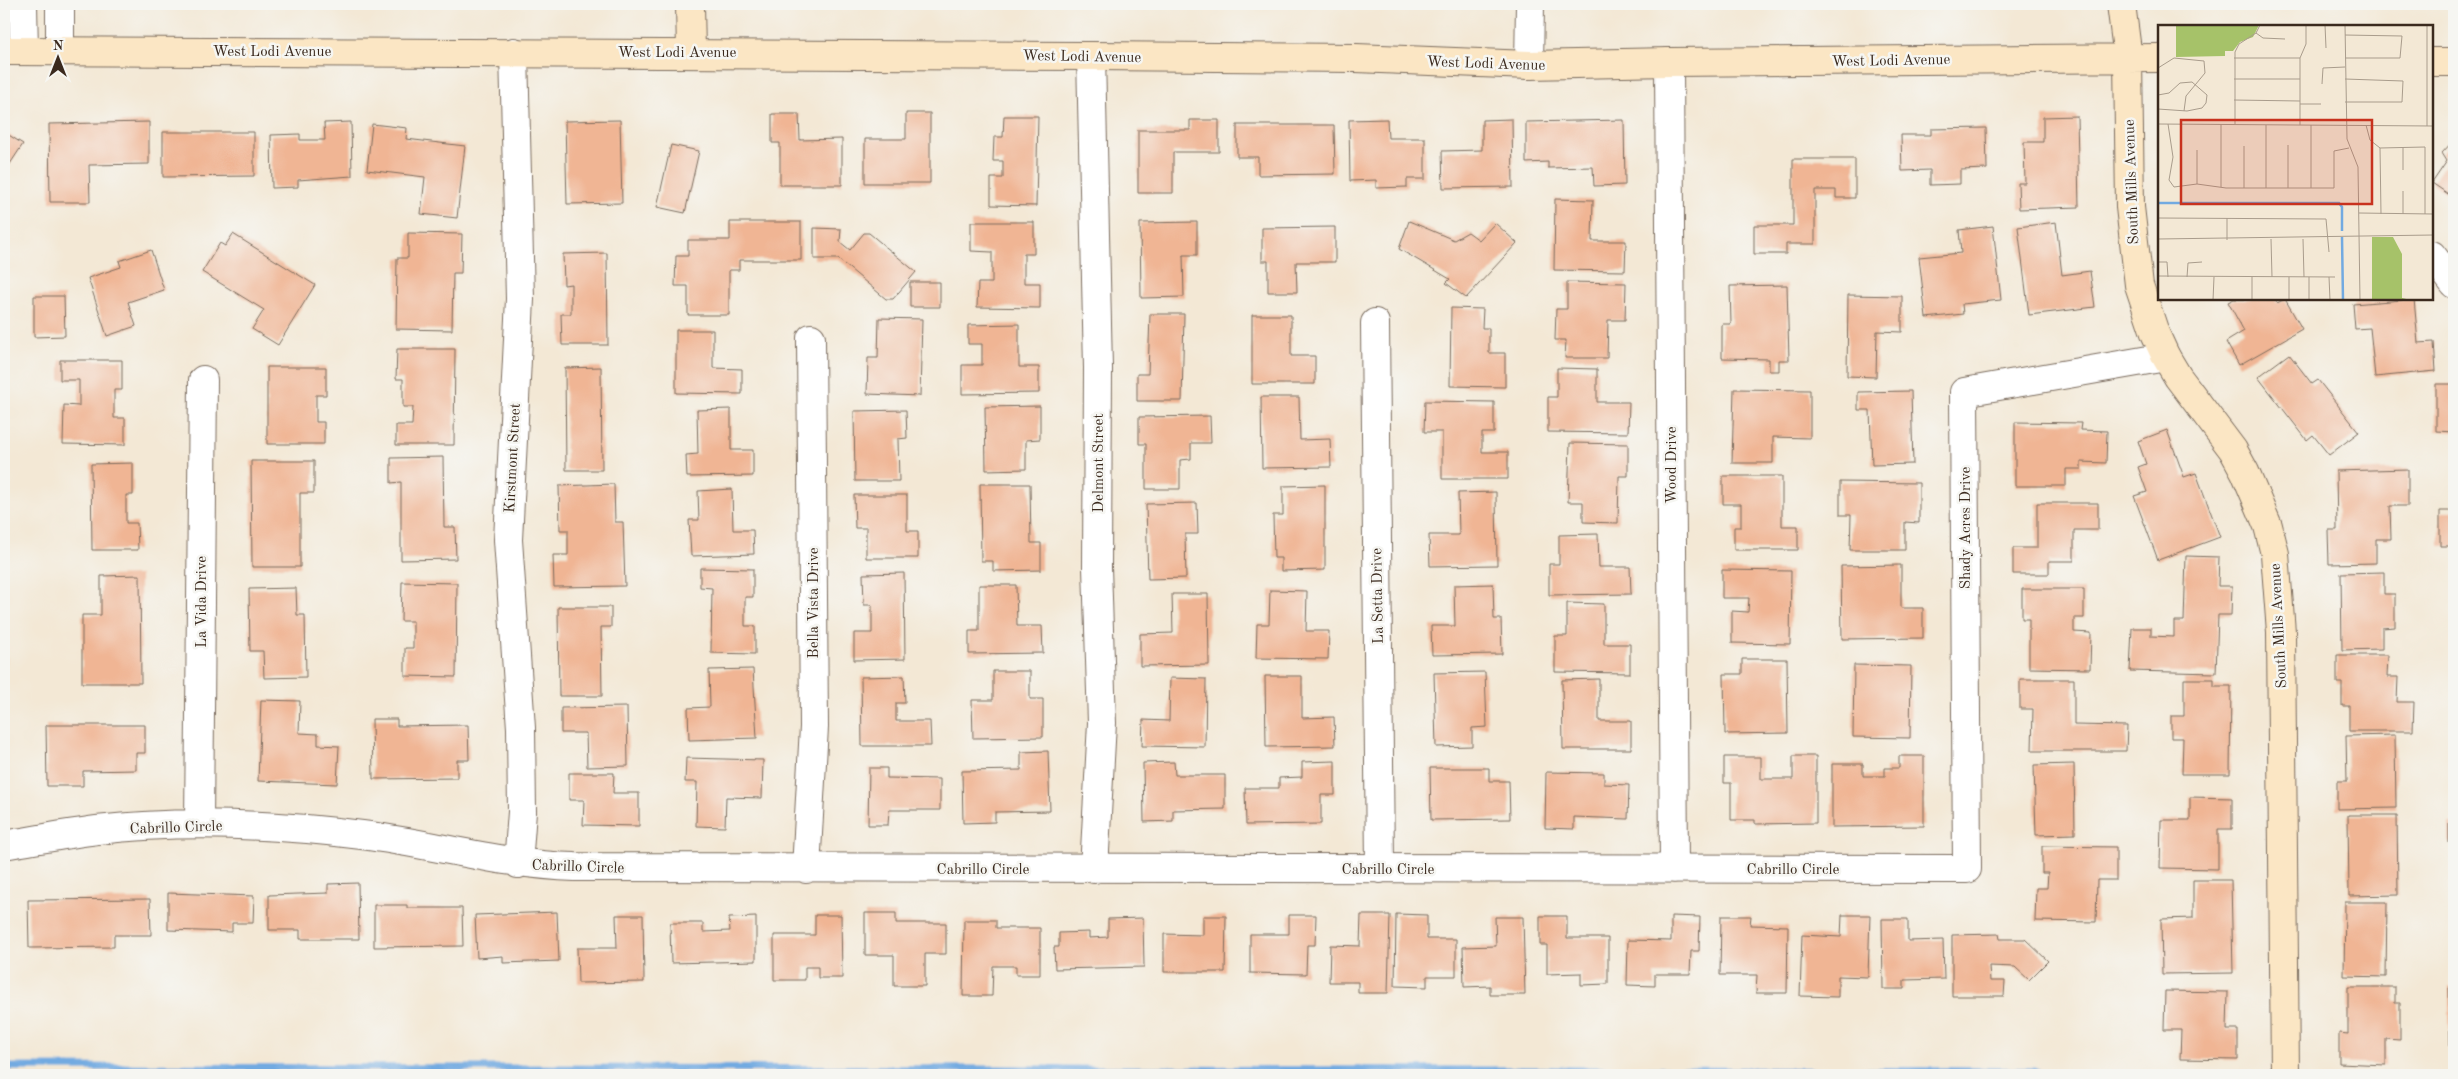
<svg xmlns="http://www.w3.org/2000/svg" width="2458" height="1079" font-family="'Old Standard TT',serif">
  <style>
    .lines { fill: none; stroke-linecap: round; stroke-linejoin: round }
    .stream { stroke: #72aae1; stroke-width: 7 }
    .building { fill: #f0b594 }
    .street-casing { stroke: #7b6c5e; stroke-width: 30 }
    .secondary-casing { stroke: #7b6c5e; stroke-width: 30 }
    .street { stroke: #fff; stroke-width: 28 }
    .secondary { stroke: #fbe6c4; stroke-width: 28 }
    .labels { text-anchor: middle; stroke-width: 5; stroke-linejoin: round; paint-order: stroke }
    .street-label { font-size: 15px; fill: #3b2a1e; stroke: #f6f6f2 }
    .inset-river { fill: none; stroke: #72aae1; stroke-width: 2.5 }
    .inset-road { fill: none; stroke: #a99c8c; stroke-width: 1 }
    .view { fill: #c8321e; fill-opacity: 0.15; stroke: #c8321e; stroke-width: 2.5 }
    .inset-edge { fill: none; stroke: #3b2a1e; stroke-width: 2.5 }
  </style>
  <rect width="100%" height="100%" fill="#f6f6f2"/>
  <filter id="ink" filterUnits="userSpaceOnUse"><feTurbulence type="fractalNoise" baseFrequency=".02" numOctaves="2"/><feDisplacementMap in="SourceGraphic" scale="10" xChannelSelector="R" yChannelSelector="G"/><feConvolveMatrix kernelMatrix="1 2 1 2 8 2 1 2 1" color-interpolation-filters="sRGB"/></filter>
  <filter id="wash" filterUnits="userSpaceOnUse"><feTurbulence type="fractalNoise" baseFrequency=".0096" numOctaves="4" result="noise"/><feDisplacementMap in="SourceGraphic" scale="20" xChannelSelector="R" yChannelSelector="G"/><feGaussianBlur stdDeviation="1.12" result="paint"/><feColorMatrix in="noise" values="0 0 0 0 0 0 0 0 0 0 0 0 0 0 0 0 0 1.4 0 .05"/><feComposite in="paint" operator="in"/></filter>
  <g filter="url(#wash)">
    <rect width="100%" height="100%" fill="#f3e8d5"/>
    <g class="lines">
      <path class="stream" d="M4,1067L2033,1071L2042,1075"/>
    </g>
    <g id="blocks">
      <path class="building" d="M906,113H930V183H865V139H906Z
        M772,114H799L800,140L842,139V185H780V143H772Z
        M1004,116H1038L1036,206L991,205V178H1003V161H993L994,137H1003Z
        M2077,116L2079,207L2019,209L2018,183H2025L2024,142H2043V117Z
        M1387,119L1388,138H1425V179H1407V187L1376,188V180L1350,181L1349,120Z
        M1512,119L1513,187L1443,188L1442,151L1482,150V120Z
        M620,120L622,203L567,204L565,121Z
        M1190,120H1219V152H1173V193H1138V130H1190Z
        M1624,120L1625,185L1594,186L1593,167L1548,168V162L1526,163V122Z
        M149,122V164L89,165L90,202H50L49,124Z
        M351,122L352,176L298,180V187L272,188L271,135L300,134V140H325L324,123Z
        M372,124L407,128L406,139L465,146L457,218L421,214L425,177L367,170Z
        M1237,125H1334L1335,174L1258,175V157H1237Z
        M1986,128L1987,169L1960,170V184L1930,185V170L1902,171L1901,135H1931V129Z
        M4,132L23,144L8,167L4,164Z
        M163,132H254V176L163,177Z
        M2454,140V198L2432,183L2447,161L2442,153Z
        M671,145L699,151L685,213L657,207Z
        M1793,159H1855V198H1836V190H1815V244H1786V254H1754V225H1793Z
        M1555,199L1593,200L1592,241H1626L1625,271L1554,270Z
        M1409,221L1454,240L1468,232L1479,240L1495,223L1517,243L1466,298L1446,283L1450,279L1399,249Z
        M730,222H801V260H739V270H729V315H688V286H675L676,256H688V240H730Z
        M971,222H1034V254H1024V283H1040V308L977,307L978,283H992V252L971,251Z
        M1197,222V255H1183L1184,297L1141,298L1140,223Z
        M2056,222L2062,275L2090,271L2095,307L2029,315L2018,227Z
        M1993,226L2001,300L1962,304L1963,314L1926,318L1919,257L1961,253L1959,230Z
        M1335,227V262H1296L1297,292H1268V261H1262V228Z
        M814,228L841,229L840,242L850,250L864,233H869L916,272L893,299H886L838,259H814Z
        M408,233L462,234L461,273H453L452,330L396,329L397,258H408Z
        M233,234L315,285L278,345L252,329L264,310L202,272L220,243L225,246Z
        M151,250L164,290L128,302L136,326L107,336L88,278L121,267L119,261Z
        M607,253L608,345H562L561,314H571V284L564,285L563,254Z
        M910,282H940V307H910Z
        M1567,282L1626,283L1625,320H1608L1607,358H1565L1566,340H1555L1556,309H1567Z
        M1787,285L1789,360H1779V371H1769V359L1722,358V324H1731L1730,286Z
        M1848,295L1902,296V332L1877,331L1876,377L1847,376Z
        M34,296H64L65,336L34,337Z
        M2234,299H2275L2277,303L2285,299L2302,329L2239,365L2226,342L2244,331L2228,302Z
        M2414,299L2418,343L2434,342L2436,371L2375,377L2370,328L2355,329L2353,304Z
        M1451,308L1483,309L1482,328H1489V353H1505V387L1450,386Z
        M1150,314H1184L1182,401H1137V374H1148Z
        M1252,315H1291V356H1315V384H1252Z
        M879,318L922,319L920,396L867,394L868,358H878Z
        M1019,324V367H1039V393L962,394V365H982V344H968V325Z
        M676,330H713V368L742,369V394L676,393Z
        M397,349H455L454,445H396V425H412L413,407H403V379H396Z
        M2289,354L2312,384L2318,380L2359,432L2329,455L2313,435L2307,440L2258,377Z
        M60,360H122V390H114V418H125V445L63,444L64,405L79,406V380H60Z
        M267,367H326V395H316V422H324V444H267Z
        M601,367L602,470H566L565,368Z
        M1557,368L1597,369V402H1629L1628,433L1548,432V397H1557Z
        M2436,384H2454V432L2436,431Z
        M1734,389L1810,390V438L1773,437V463H1732Z
        M1911,391L1913,464L1872,465L1870,410H1858V392Z
        M1261,397H1299L1300,440L1330,439L1331,467L1262,468Z
        M1425,401L1494,402V433H1482V452H1508V479H1442V432H1424Z
        M1040,406V439L1026,440V469L986,470L985,407Z
        M731,409V450H753V476L687,477L686,455L698,454L697,410Z
        M906,410L907,438L898,439L899,481H855L854,411Z
        M1210,416L1211,443H1191V459L1180,460V489H1146V444H1139V417Z
        M2015,422L2081,423L2080,430L2107,431L2106,463L2081,462V469H2066V486H2015Z
        M2167,430L2184,477L2196,473L2220,537L2158,560L2134,496L2147,492L2138,467L2146,464L2138,441Z
        M1570,443L1628,444V476H1619L1618,523L1583,522V502H1568Z
        M443,457L444,527H455L456,559L401,560V482L391,483V458Z
        M251,461H314V493H300V567H252Z
        M133,463V495H126V523H137L138,550H92L91,464Z
        M2408,469V506H2390L2391,539H2376V563L2329,564L2328,530H2337L2336,471Z
        M1723,476H1782V526H1798V550H1734V527H1741V504H1723Z
        M1840,482L1919,483V523L1905,522V550H1850L1851,515H1840Z
        M614,484L615,522H623L625,586L554,587L553,555H568V530H560L559,486Z
        M980,484H1030L1031,543H1041V570L993,571V561H981Z
        M1325,485V570L1281,571V558H1274L1273,515H1283V486Z
        M732,489L733,530H753L754,554L691,556L689,520H699L698,491Z
        M1496,492L1497,565L1430,566L1429,535H1459L1458,493Z
        M854,495H907V531H918V558H866V528H855Z
        M1197,503L1198,534H1185L1186,578L1148,579L1146,504Z
        M2037,503H2098V530H2074V561H2049V574H2013V548H2037Z
        M2440,511H2454V546H2440Z
        M1598,534L1599,567H1630L1631,594L1549,595V564H1559V535Z
        M2186,556L2219,557L2218,586H2232L2231,615H2218L2216,673L2130,671L2132,628H2151V636L2174,637V621H2184Z
        M1901,565V608H1923V638L1842,639L1841,566Z
        M700,568L753,569V597H745V626H755V654L711,653L712,588L700,587Z
        M1722,570L1791,571L1790,644L1732,643V611L1748,612L1749,598H1722Z
        M2384,572V594H2395V627L2382,628V649L2342,650L2341,573Z
        M904,573L905,659L854,660V633H872V605H864L863,574Z
        M140,575L141,683H82V615H101V576Z
        M402,582L457,583L456,677L405,676V648H413V621H401Z
        M1493,584L1494,619H1501L1502,654L1432,655L1431,626H1455L1454,585Z
        M979,585H1016L1017,626H1042L1043,653L969,654V631H979Z
        M296,588L297,615H305L306,677L264,678L263,651H250L249,589Z
        M2022,589H2084V618H2074V632L2091,633L2090,669L2029,668V619H2022Z
        M1270,590L1307,591L1306,631H1329L1328,659L1256,658L1257,624H1269Z
        M1172,594H1208L1209,665L1140,666V634L1173,633Z
        M1567,603L1604,604V644H1630V673L1555,672V636H1567Z
        M558,607H611V627H601L602,696H559Z
        M2337,655H2388L2387,677H2398L2397,702H2414L2413,731H2349V706H2342V683H2337Z
        M4,657H7L5,675H4Z
        M1742,659H1787L1788,733L1725,734L1724,674H1742Z
        M1854,665L1911,666L1910,738L1853,737Z
        M753,669L757,738L689,740L688,708L710,707L709,670Z
        M993,671H1030V699H1043V737L973,738L972,700H993Z
        M1485,672L1487,727L1472,728V746L1436,747L1434,673Z
        M904,676L905,703H896V721H930L931,746H862L861,677Z
        M1265,676H1302V718L1334,717L1335,746L1266,747Z
        M1170,678L1206,679L1205,747L1142,746L1143,720L1169,721Z
        M1599,679V721H1631V749H1563L1562,680Z
        M2020,679H2074V725L2127,726L2126,751H2032L2033,709H2020Z
        M2184,679H2214V686H2231L2230,774H2182L2183,738H2171V716H2184Z
        M261,700L300,701L299,733L318,734V745L339,746L337,784L258,781Z
        M627,707L628,766L587,767L586,733H561V708Z
        M372,719H397V726L468,725L469,760H457V778L373,779Z
        M46,725H145V753H136V770L83,771V786H47Z
        M2395,735L2396,808L2337,809V781H2347L2346,736Z
        M1048,751L1050,811L995,812V822L963,823L962,771L1021,770V752Z
        M1793,756H1816V823L1755,824V820H1731V783H1724V757H1761V779H1793Z
        M1899,756H1924V826L1832,827V764H1863V776H1885V768H1899Z
        M686,758L763,760L762,798L726,797L725,827L696,826L697,782H685Z
        M1335,761V795H1321V824L1246,825L1245,788H1279V778L1302,777V762Z
        M1174,762L1175,775H1225V809L1173,810V821L1144,822L1143,763Z
        M2074,764L2075,834L2036,835L2034,765Z
        M869,768H887V778L940,779V810H889L888,825H868Z
        M1430,768H1489V781H1509L1510,819L1431,820Z
        M1546,772L1604,773V784L1629,785L1628,819L1574,817V829L1545,828Z
        M569,773H614L613,793H639V826L583,825L584,800H569Z
        M2190,797L2232,798V829H2218V869L2160,868L2161,820H2190Z
        M2348,815H2397L2398,895L2349,896Z
        M2449,824H2454V842L2449,843Z
        M2042,846L2116,847V880H2097L2096,922L2035,921L2036,888H2047L2048,873H2042Z
        M2193,880H2231L2233,973L2162,974L2161,919L2193,918Z
        M358,883L359,939H300V930H269V895L328,893V884Z
        M168,893L254,896L253,923H232V932L168,930Z
        M150,899L151,935H114V947L29,948L28,900Z
        M2345,902H2387L2386,977L2344,976Z
        M374,905H407V908H462L463,946L374,947Z
        M557,912L559,961L503,963V956L477,958L475,915Z
        M865,913H896V923H946V954H925V986H894V955H865Z
        M1396,914L1427,915V939H1456V976H1427V987L1395,986Z
        M616,915H643L644,982L578,983L577,948H617Z
        M815,915H841L842,978H818V967H805V980H774V935H815Z
        M1289,915H1316L1315,945H1307L1306,974L1250,973V934H1289Z
        M1361,915H1390L1388,993H1358V982H1329L1330,945L1360,946Z
        M1842,915H1870L1868,977L1838,976V997L1800,996L1802,935L1841,937Z
        M1203,916H1226L1225,972H1164V934L1203,935Z
        M1540,916H1567V938H1608V984L1581,985V973L1547,974V945H1540Z
        M1671,916L1700,917L1699,951H1691L1690,974H1655V986L1627,985L1628,940L1671,941Z
        M1721,916H1751L1750,925L1788,926L1787,993H1756L1757,975H1720Z
        M756,917V961L671,963L670,923H703V932L730,931L729,918Z
        M1495,917H1523L1525,995H1490V986L1464,987L1463,947L1496,946Z
        M1143,918L1144,967L1055,969L1054,947H1059V933L1089,932V938L1108,937V919Z
        M1882,919H1908V941L1943,940L1944,979L1904,980V989H1883Z
        M964,920H996V928H1040V975H1016V966H993L992,996H963Z
        M1999,934L2000,939H2025L2048,961L2029,980L2015,967L1989,966L1990,981H2005L2004,996H1952V935Z
        M2348,987H2395V1003H2400V1040L2386,1039V1065L2339,1063V1033L2348,1034Z
        M2449,987H2454V1063H2450Z
        M2165,991L2228,992L2227,1030H2238V1060L2180,1059L2181,1030H2164Z"/>
    </g>
  </g>
  <g filter="url(#ink)">
    <use href="#blocks" fill-opacity="0" stroke="#7b6c5e" stroke-width="1"/>
    <g class="lines">
      <g class="street-casing">
        <path id="street" d="M23,4L24,51
          M60,51V4
          M514,52L520,299L508,540L521,728L522,812L518,864
          M1091,56L1098,368L1097,567L1102,723L1094,869
          M1669,62L1674,869
          M1529,65L1530,4
          M2432,255L2454,284
          M1375,323L1380,869
          M199,824L203,380
          M4,845C35,840 66,834 97,830C185,820 275,824 362,835C434,844 503,865 575,867L1967,869L1964,392L2166,357
          M806,869L814,727L811,338"/>
      </g>
      <g class="secondary-casing">
        <path id="secondary" d="M690,4L691,52
          M2121,4L2128,58L2130,207L2139,285L2155,333L2166,357L2178,377L2233,450L2245,472L2268,526L2275,554L2281,632L2285,1075
          M4,51L1091,56L1356,58L1529,65L1669,62L2159,58
          M2432,62H2454"/>
      </g>
      <use href="#street" class="street"/>
      <use href="#secondary" class="secondary"/>
    </g>
  </g>
  <g class="labels">
    <g class="street-label">
      <text x="272" y="56">West Lodi Avenue</text>
      <text x="677" y="57">West Lodi Avenue</text>
      <text transform="translate(1082 56) rotate(1)" y="5">West Lodi Avenue</text>
      <text transform="translate(1891 60) rotate(-1)" y="5">West Lodi Avenue</text>
      <text transform="translate(1486 63) rotate(2)" y="5">West Lodi Avenue</text>
      <text transform="translate(2131 182) rotate(-92)" y="5">South Mills Avenue</text>
      <text transform="translate(512 458) rotate(-87)" y="5">Kirstmont Street</text>
      <text transform="translate(1098 463) rotate(-90)" y="5">Delmont Street</text>
      <text transform="translate(1671 465) rotate(-90)" y="5">Wood Drive</text>
      <text transform="translate(1965 528) rotate(-90)" y="5">Shady Acres Drive</text>
      <text transform="translate(1377 596) rotate(-91)" y="5">La Setta Drive</text>
      <text transform="translate(201 602) rotate(-90)" y="5">La Vida Drive</text>
      <text transform="translate(813 603) rotate(-90)" y="5">Bella Vista Drive</text>
      <text transform="translate(2278 626) rotate(-93)" y="5">South Mills Avenue</text>
      <text transform="translate(176 827) rotate(-2)" y="5">Cabrillo Circle</text>
      <text transform="translate(578 866) rotate(2)" y="5">Cabrillo Circle</text>
      <text x="983" y="874">Cabrillo Circle</text>
      <text x="1388" y="874">Cabrillo Circle</text>
      <text x="1793" y="874">Cabrillo Circle</text>
    </g>
  </g>
  <g transform="translate(2158 25)">
    <rect width="275" height="275" fill="#f3e8d5"/>
    <path d="M18,0H101L95,12L82,17L75,26H67V31L18,32ZM214,212H235L244,229V273L253,275H214Z" fill="#a6c269"/>
    <path class="inset-river" d="M0,178H181L184,182V206M184,212L185,275"/>
    <path class="inset-road" d="M167,0L168,23M187,0L189,114L200,142L202,275M269,0V101M98,8L105,13L127,14M187,10L244,11L242,33H187M76,33H142M0,43L16,33L46,36L47,48L28,71L26,86M76,54H142M187,54L245,56L244,77H187M164,59L165,43L187,42M0,70L11,68L22,58L34,57L49,70L48,78L44,83L29,86L0,84M76,75L142,76M142,79H163M0,99L275,101M10,99L15,132L11,155L16,162L39,159L68,163H176V126L191,123M63,99V162M77,99V27L81,19L98,8L102,0M108,100V163M142,100V33L148,19V0M153,100V163M208,100L212,115L222,123M130,120V163M267,122V189M222,123L223,189M222,123L267,122M245,123V145M39,159V125M86,163V121M245,166V189M201,188L275,189M0,193L168,194L171,227M0,214L275,210M113,214L114,252M145,214L146,252M69,215V193M0,237H9L10,252M0,251L177,252M29,252L30,238L44,237M94,252V275M131,252V275M151,252V275M171,252L172,275M55,275L56,252"/>
    <path class="view" d="M23,95H214V179H23Z"/>
    <rect width="275" height="275" class="inset-edge"/>
  </g>
  <rect width="2458" height="1079" fill="none" stroke="#f6f6f2" stroke-width="20"/>
  <g transform="translate(58 58)" stroke="#f6f6f2" stroke-width="4" paint-order="stroke">
  <path d="M0-4L9 19L0 12L-9 19Z" fill="#3b2a1e"/>
  <text y="-8" font-size="14" font-weight="bold" text-anchor="middle" fill="#3b2a1e">N</text>
  </g>
</svg>
